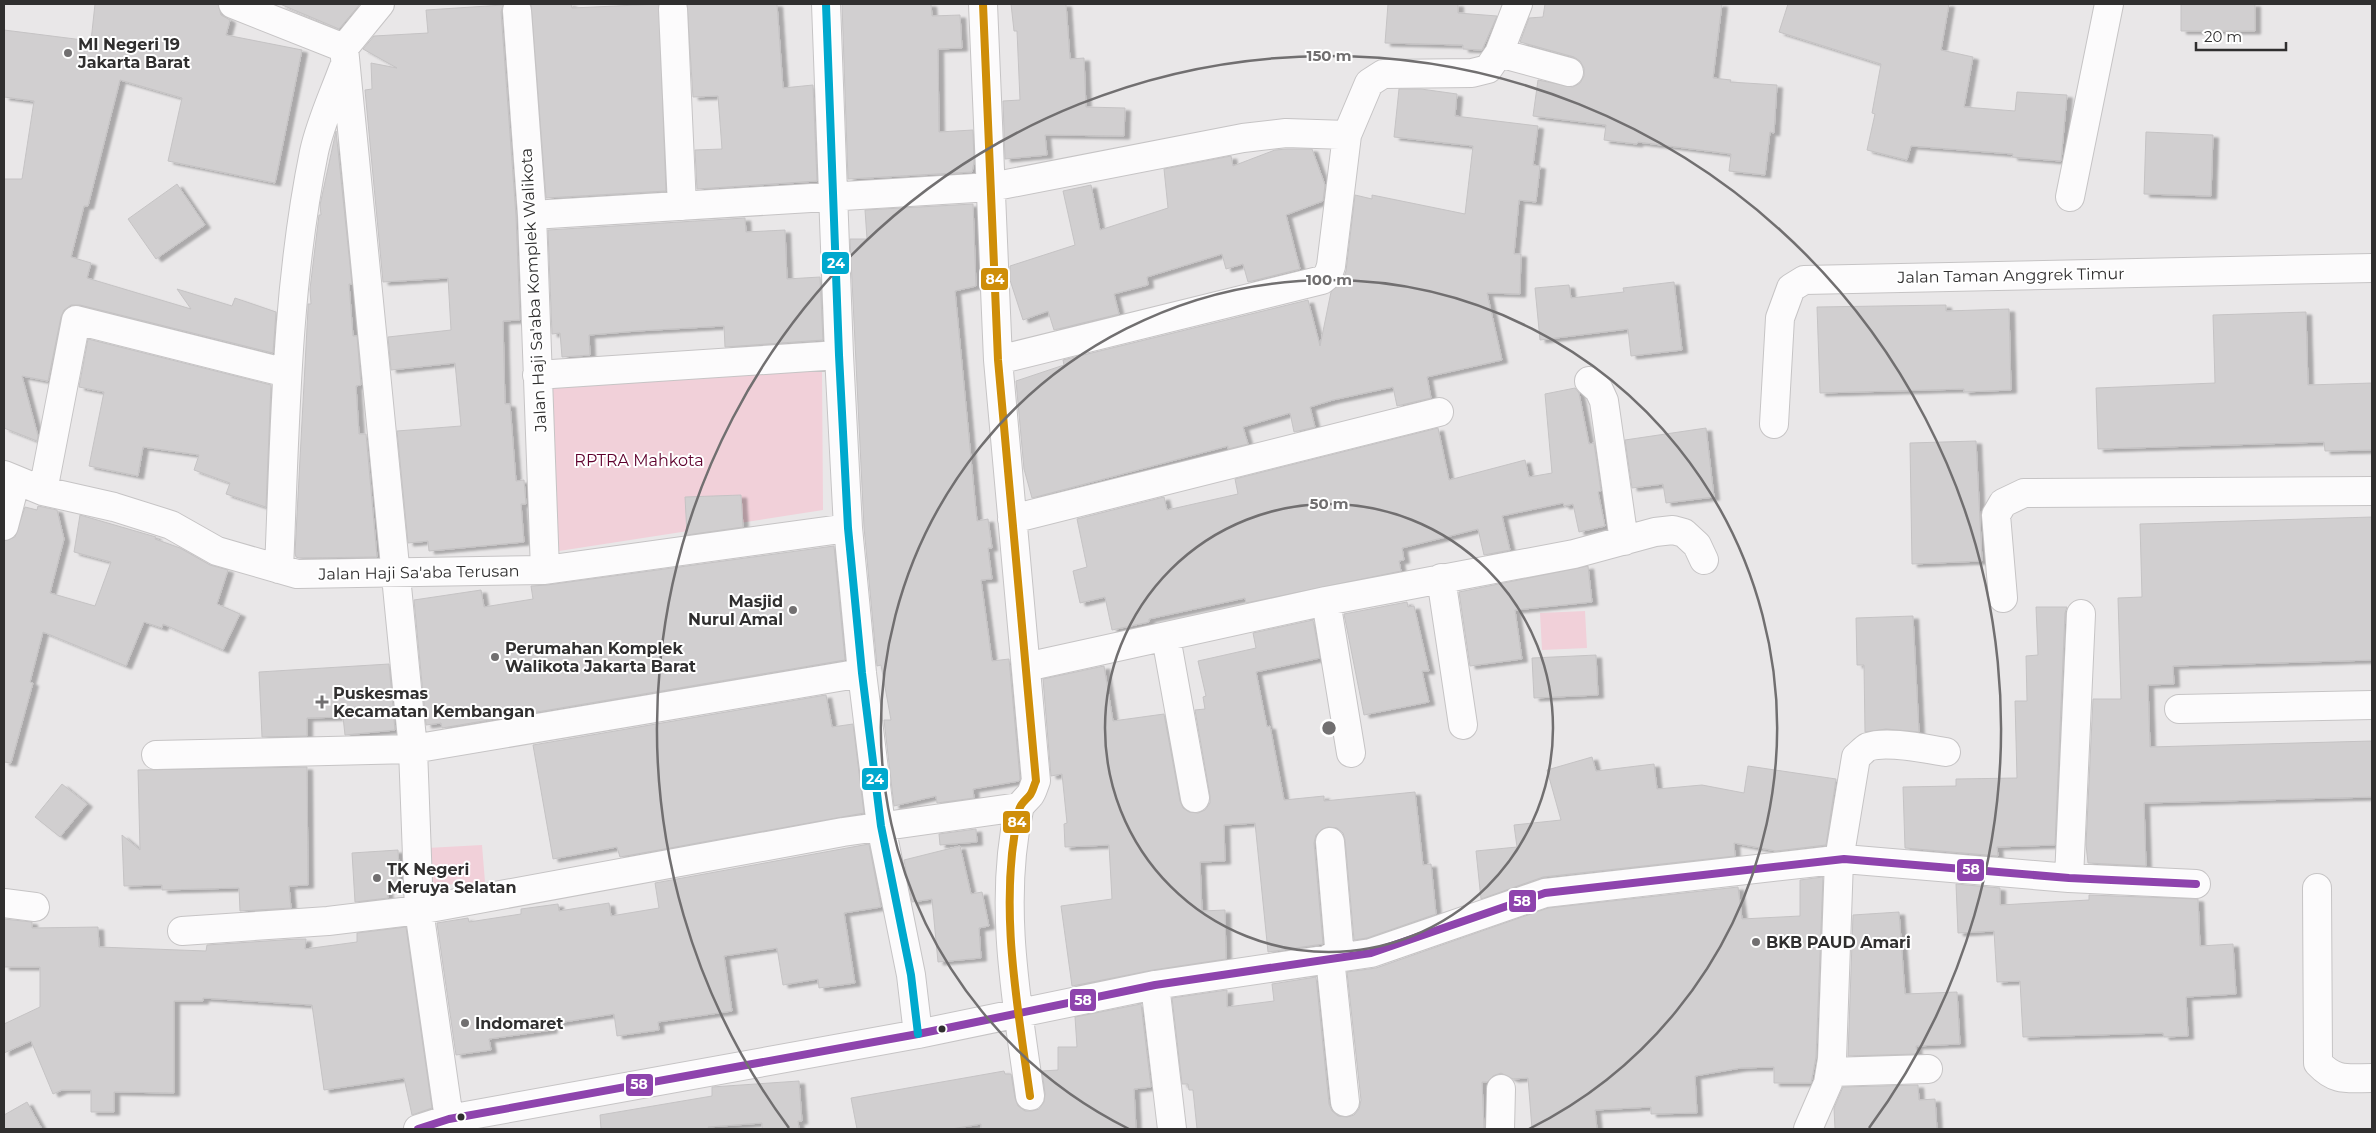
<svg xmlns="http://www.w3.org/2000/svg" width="2376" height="1133" font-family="Montserrat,sans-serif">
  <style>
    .green { fill: #f1d0d9 }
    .building { fill: #d1cfd0; stroke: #c5c3c4; filter: url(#shadow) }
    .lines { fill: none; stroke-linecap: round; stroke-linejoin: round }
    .street-casing { stroke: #c6c4c5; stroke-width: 30 }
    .street { stroke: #fcfbfc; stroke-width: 28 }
    .bus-1-casing { stroke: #fff; stroke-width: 11 }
    .bus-2-casing { stroke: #fff; stroke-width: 11 }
    .bus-3-casing { stroke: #fff; stroke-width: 11 }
    .bus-1 { stroke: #8e44ad; stroke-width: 8 }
    .bus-2 { stroke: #00a9ce; stroke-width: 8 }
    .bus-3 { stroke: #cf8e09; stroke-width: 8 }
    .ring { fill: none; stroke: #716f70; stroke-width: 2.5 }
    .poi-dot { fill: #716f70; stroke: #fff; stroke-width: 2 }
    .bus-dot { fill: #302f2f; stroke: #fff; stroke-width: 2 }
    .labels { text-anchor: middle; stroke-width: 4; stroke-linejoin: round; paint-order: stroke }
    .poi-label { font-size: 16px; font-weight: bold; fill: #302f2f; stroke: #fff; text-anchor: start }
    .street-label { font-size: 16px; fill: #302f2f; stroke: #fff }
    .park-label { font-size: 16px; fill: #5f002d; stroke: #fff }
    .centre { fill: #716f70; stroke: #fff; stroke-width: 2.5 }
    .ring-label { font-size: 15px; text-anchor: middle; font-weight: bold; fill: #716f70; stroke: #fff; stroke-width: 4; stroke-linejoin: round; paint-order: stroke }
    .line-badge { stroke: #fff; stroke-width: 2 }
    .badge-label { font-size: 14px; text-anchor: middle; font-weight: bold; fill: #fff }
  </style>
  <defs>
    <filter id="shadow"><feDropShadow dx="5.5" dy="3" stdDeviation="1" flood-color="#0004"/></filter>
  </defs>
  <rect width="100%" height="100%" fill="#e9e7e8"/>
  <path class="green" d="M822,370L823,510L559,551L549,388Z
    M1585,611L1587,648L1542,650L1540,613Z
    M482,845L485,882L429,886L427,848Z"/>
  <path class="building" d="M95,4H218L221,15L230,20L226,35L302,50L275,183L168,161L182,98L120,80L88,206H84L71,257L91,263L87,278L191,309L177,289L232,306L235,298L276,312L273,353L80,305H71L64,310L61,317L48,381L22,376L38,436L37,441L4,428V179H22L34,101L4,97V30L91,41Z
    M280,4H360L339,29Z
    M531,4H571L572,8L659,4L666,191L546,198Z
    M687,4H777L783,88L813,85L817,181L697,189L695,150L722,149L718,96L693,97Z
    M842,4H931L932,16L960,15L962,48L938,49L939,132L973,130L974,163L972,172L848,179Z
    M1011,4H1066L1070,59L1084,58L1086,107L1125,108L1124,136L1045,135L1047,155L1005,159L1003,101L1020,100L1017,31H1014Z
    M1388,4H1458V13L1497,16L1482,50L1463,49V45L1385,43Z
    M1545,4H1722L1713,78L1731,80L1730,82L1777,85L1774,133L1770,132L1765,175L1729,171L1731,154L1638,142L1637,144L1604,140L1606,125L1533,116L1538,80L1573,87L1580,83L1584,76V68L1580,61L1574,57L1520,42L1529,18L1543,17Z
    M1788,4H1949L1941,50L1973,57L1964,107L2015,111L2017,92L2067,95L2061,161L2012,157L2013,154L1911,146L1907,160L1867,150L1875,114L1872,113L1881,64L1779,32Z
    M2181,4H2255V31H2181Z
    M503,5L501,12L516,216L520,320L503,321L505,404H510L516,481L524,480L526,504H521L524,542L429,551L428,541L408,543L397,431L461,426L455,363L391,370L388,337L451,330L448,278L383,282L365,90L372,89L371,63L397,68L363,49L374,36L428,33L426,10Z
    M1399,89H1421L1457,94L1455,116L1538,126L1533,165L1540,166L1536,202L1519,200L1514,254H1521L1520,294L1487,293L1502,360L1427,377L1431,398L1397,406L1393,387L1333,400L1310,407L1315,427L1294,432L1290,413L1243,427L1248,444L1228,449V446L1032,498L1024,469L1016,381L1064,365L1063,360L1308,300L1320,346L1331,292L1343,280L1346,271L1355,195L1372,199V195L1465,214L1473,146L1394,137Z
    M336,131L352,284H349L353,336H357L361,385L356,386L359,434H366L377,557L299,558L296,557L295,553L308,309V304H311L310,289L319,215H321L320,205Z
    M2146,132L2213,135L2211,196L2144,194Z
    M1287,149H1312L1325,185L1323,201L1286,215L1300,269L1248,282L1243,264L1226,269L1222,254L1147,277L1148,285L1114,294L1119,314L1054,330L1048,311L1023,320L1010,280V266L1075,245L1063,191L1091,185L1100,230L1168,208L1164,169L1231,156L1233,166L1275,150Z
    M177,184L205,225L156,259L128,219Z
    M973,204L976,286L955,291L977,521L988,519L992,548H988L992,579L981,580L992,661L1009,659L1020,779L1019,781L973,789L974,798L937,803L936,796L894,806L884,720H891L881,665L877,666L864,527L850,239H867L865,210Z
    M745,218L746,232L785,230L787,279L820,277L823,340L725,347L724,326L637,331L589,335L590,355L562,357L560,333L552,334L548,230Z
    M1674,282L1682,350L1631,356L1628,329L1540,340L1535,288L1569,285L1571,298L1624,292L1623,288Z
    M1946,305V311L2009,309L2011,390L1964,392V389L1820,393L1817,307Z
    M2306,312L2308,385L2372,383V450L2325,451L2324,442L2098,449L2096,388L2215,383L2213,315Z
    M88,339L271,385L266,507L226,494L230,483L194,470L199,455L143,447L138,476L89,466L104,392L79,387Z
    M1575,388L1579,393L1589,444L1594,443L1601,491L1598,492L1605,526L1579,532L1573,504L1564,506L1563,503L1502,516L1510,550L1484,555L1478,529L1402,548L1404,560L1399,561L1401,571L1246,603L1245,598L1149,619V622L1112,630L1105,597L1080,603L1073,571L1087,567L1077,519L1164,497L1167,510L1238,494L1235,479L1438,428L1449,480L1525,460L1529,477L1552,473L1545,394Z
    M1706,428L1714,497L1666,503L1663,484L1632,488L1625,440Z
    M1976,441L1982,561L1912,564L1910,443Z
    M741,495L743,527L687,535L685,497Z
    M38,506L57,510L64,539L50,593L95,606L111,562L74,552L80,515L156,537L155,539L180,548L210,565L228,570L217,604L240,614L223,650L163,624L162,628L144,622L126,666L43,632L30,682L33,683L11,763L4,762V541L15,537L25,507L37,510Z
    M2372,517V660L2173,666L2174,684L2148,685L2150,747L2372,741V797L2144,803L2146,866L2088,863L2086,845L2093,699H2121L2118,598L2142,597L2140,524Z
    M834,546L845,660L442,728L441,723L426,725L414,600L481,590L484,607L533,599L531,586L547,585Z
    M1588,566L1592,602L1515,610L1522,659L1470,666L1459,592Z
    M1407,602L1408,607L1414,606L1429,671H1422L1429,702L1364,715L1344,614Z
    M2036,607H2067L2065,613L2055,845L1997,847L1998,856L1905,848L1903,787L1956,786V779L2017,778L2015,701H2027L2026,656L2038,655Z
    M1913,616L1919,732L1886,729L1865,732L1864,665H1857L1856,618Z
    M1313,620L1320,658L1256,672L1267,727L1270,726L1284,800L1324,796V801L1415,792L1423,865L1431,864L1436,914L1367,938L1354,940L1345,840L1343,833L1337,828L1328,827L1321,830L1316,835L1314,843L1323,944L1268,952L1255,823L1224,825L1225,861L1200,862L1202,911L1225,910L1226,959L1153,970L1072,986L1061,906L1112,899L1109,845L1065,847L1064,824L1067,823L1062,774L1051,776L1043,679L1104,666L1113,721L1164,714L1180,801L1183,808L1189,812L1198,813L1205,810L1210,803V796L1195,710L1205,709L1203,697L1206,696L1198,661L1256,648L1253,633Z
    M1596,655L1598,695L1534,698L1532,658Z
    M389,664L395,730L345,735L343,717L307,718V736L262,737L259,672Z
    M826,695L832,727L853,724L864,813L620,857L617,847L553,859L533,745Z
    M1592,757L1596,771L1654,764L1657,789L1702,785L1744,793L1748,766L1836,779L1826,845L1776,851L1734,843L1735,856L1543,877L1481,899L1476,851L1517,847L1514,825L1561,820L1547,770Z
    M307,767L308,885L289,886L291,908L240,911L239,888L162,890V885L124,886L122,835L140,850L138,770Z
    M62,784L87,804L60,837L35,817Z
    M976,829L977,842L940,845L939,834Z
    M869,844L881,907L844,913L855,983L819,988L818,979L783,985L777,948L724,956L732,1011L658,1022L659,1030L617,1036L614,1014L551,1024L552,1030L489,1039L491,1050L456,1055L437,923L468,918L469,922L521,914V909L558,904L559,911L609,903L611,916L659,908L655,883Z
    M960,846L971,894L982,892L989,926L979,928L981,958L938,962L932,899L912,902L904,860Z
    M398,850L400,886L387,889L388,898L355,902L352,853Z
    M1823,877L1816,1057L1811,1083H1774V1067L1741,1068L1695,1076L1697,1113L1651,1114V1107L1595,1110L1597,1129H1532L1528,1078L1513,1079L1501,1073L1493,1076L1487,1082H1482L1484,1129H1197L1193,1090H1189L1188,1084H1182L1172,998L1227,990V1007L1274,1001L1272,984L1316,977L1329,1104L1332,1111L1338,1116L1347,1117L1354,1115L1359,1109L1361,1100L1347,972L1376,968L1548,908L1738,887L1742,919L1800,916V880Z
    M1956,884L2000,888V905L2089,900V895L2198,899L2200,946L2233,944L2236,994L2186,997L2188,1036L2164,1037L2163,1033L2023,1037L2020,981L1997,982L1994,931L1958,933Z
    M1899,912L1905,994L1957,992L1960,1044L1916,1046L1917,1054L1848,1056L1853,915Z
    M4,919L32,922V928L98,927L99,947L206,951L207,945L297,939H306L305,949L357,942V933L406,927L432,1108L412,1115L404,1078L324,1090L312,1005L203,998V1001H174V1093L114,1092V1112H91V1090H62L53,1094L31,1041L4,1053V1024L40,1007V967H4Z
    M1141,1004L1151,1087L1134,1089L1136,1129H981V1124L951,1129H857L851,1098L1004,1071L1005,1074H1011L1015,1098L1018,1106L1025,1111H1032L1039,1109L1044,1102L1045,1094L1042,1071L1058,1070V1047H1077L1075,1017Z
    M799,1081L802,1121H798L799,1129H762V1123L708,1127L709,1129H601L600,1115L712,1096V1087Z
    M1918,1085L1919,1100L1935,1099L1937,1129H1835L1834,1108L1843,1087Z
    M27,1102L42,1129H4V1115Z"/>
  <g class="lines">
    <g class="street-casing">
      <path id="street" d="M233,4L344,48
        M380,4L344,48L413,749L419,910L449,1119
        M826,4L839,355L848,528L862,673L881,826L911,975L918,1034
        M983,4L998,360L1036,781C1034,785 1033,791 1030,795C1026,800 1020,804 1019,810C998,903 1017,1003 1030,1096
        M673,9L682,206
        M517,11L532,215L545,570
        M1499,53L1569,72
        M2070,197L2109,4
        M532,215L991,187L1243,138L1286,133L1347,135
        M998,360L1322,280L1328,275L1331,266L1347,135L1369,83L1383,74L1472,73L1488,69L1499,53L1518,4
        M537,375L839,355
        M1589,381L1599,390L1604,401L1624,541
        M1774,424L1780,318L1791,288L1804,280L2372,268
        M4,475L43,491L114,507L171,525L217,551L297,574L545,570L848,528
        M43,491L76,320L287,373
        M1012,519L1439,412
        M4,526L16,480
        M279,569C285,430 286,289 314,152C320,124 333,96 343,69
        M1441,578L1463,725
        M2003,598L1996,515L2003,503L2024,493L2372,491
        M1326,601L1351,753
        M1166,637L1195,798
        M1026,667L1326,601L1574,554L1655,532L1673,530L1684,533L1697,545L1704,560
        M2179,709L2372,705
        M156,755L413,749L862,673
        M1330,842L1340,958
        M2069,878L2081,614
        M2317,888L2318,1063C2336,1082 2347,1078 2372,1078
        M4,903L35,907
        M182,931L328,921L419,910L843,832L1019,807
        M1330,958L1345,1102
        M1155,985L1172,1129
        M1830,1072L1928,1069
        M418,1129L449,1119L918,1034L1155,985L1371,953L1545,893L1844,859L2069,878L2196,884
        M1500,1129L1501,1089
        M1808,1129L1828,1083L1832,1059L1839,860L1856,757C1860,754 1864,749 1868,747C1887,740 1926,749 1946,752"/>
    </g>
    <use href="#street" class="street"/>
    <g class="bus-1-casing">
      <path id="bus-1" d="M418,1129L449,1119L918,1034L1155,985L1371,953L1545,893L1844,859L2069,878L2196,884"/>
    </g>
    <g class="bus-2-casing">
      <path id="bus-2" d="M826,4L839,355L848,528L862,673L881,826L911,975L918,1034"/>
    </g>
    <g class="bus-3-casing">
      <path id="bus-3" d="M983,4L998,360L1036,781C1034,785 1033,791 1030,795C1026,800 1020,804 1019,810C998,903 1017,1003 1030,1096"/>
    </g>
    <use href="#bus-1" class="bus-1"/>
    <use href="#bus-2" class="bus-2"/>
    <use href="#bus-3" class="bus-3"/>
  </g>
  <g class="ring">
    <circle cx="1329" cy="728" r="224"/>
    <path d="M1129 1129A448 448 0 1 1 1529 1129"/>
    <path d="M789 1128A672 672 0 1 1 1869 1128"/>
  </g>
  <g class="poi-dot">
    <circle cx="68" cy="53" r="5"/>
    <circle cx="793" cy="610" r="5"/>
    <circle cx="495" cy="657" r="5"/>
    <path d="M319.5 694.5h5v5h5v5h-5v5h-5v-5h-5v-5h5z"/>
    <circle cx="377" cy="878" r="5"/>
    <circle cx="1756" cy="942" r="5"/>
    <circle cx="465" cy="1023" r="5"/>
  </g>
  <g class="bus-dot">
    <circle cx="942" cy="1029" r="4.5"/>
    <circle cx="461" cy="1117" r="4.5"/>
  </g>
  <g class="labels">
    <g class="poi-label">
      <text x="78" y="50">MI Negeri 19<tspan x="78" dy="18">Jakarta Barat</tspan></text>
      <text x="783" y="607" text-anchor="end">Masjid<tspan x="783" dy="18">Nurul Amal</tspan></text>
      <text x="505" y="654">Perumahan Komplek<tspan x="505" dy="18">Walikota Jakarta Barat</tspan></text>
      <text x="333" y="699">Puskesmas<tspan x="333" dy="18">Kecamatan Kembangan</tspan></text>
      <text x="387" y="875">TK Negeri<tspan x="387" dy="18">Meruya Selatan</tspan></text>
      <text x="1766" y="948">BKB PAUD Amari</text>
      <text x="475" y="1029">Indomaret</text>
    </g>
    <g class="street-label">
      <text transform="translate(2011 275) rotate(-1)" y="6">Jalan Taman Anggrek Timur</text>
      <text transform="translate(533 290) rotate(-93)" y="6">Jalan Haji Sa'aba Komplek Walikota</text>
      <text transform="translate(419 572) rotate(-1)" y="6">Jalan Haji Sa'aba Terusan</text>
    </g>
    <g class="park-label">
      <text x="639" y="466">RPTRA Mahkota</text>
    </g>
  </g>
  <circle cx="1329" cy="728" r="8" class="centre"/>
  <g class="ring-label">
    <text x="1329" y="61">150 m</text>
    <text x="1329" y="285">100 m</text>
    <text x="1329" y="509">50 m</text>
  </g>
  <g class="line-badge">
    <rect x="821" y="251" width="29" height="24" rx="5" fill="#00a9ce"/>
    <rect x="980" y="267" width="29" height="24" rx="5" fill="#cf8e09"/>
    <rect x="861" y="767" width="28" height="24" rx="5" fill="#00a9ce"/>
    <rect x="1002" y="810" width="29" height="24" rx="5" fill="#cf8e09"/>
    <rect x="1956" y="858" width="29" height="24" rx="5" fill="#8e44ad"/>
    <rect x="1508" y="889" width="29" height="24" rx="5" fill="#8e44ad"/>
    <rect x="1069" y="988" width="28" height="24" rx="5" fill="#8e44ad"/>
    <rect x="625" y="1073" width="29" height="24" rx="5" fill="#8e44ad"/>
  </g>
  <g class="badge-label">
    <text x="836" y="268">24</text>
    <text x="995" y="284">84</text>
    <text x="875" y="784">24</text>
    <text x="1017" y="827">84</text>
    <text x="1971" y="874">58</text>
    <text x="1522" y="906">58</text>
    <text x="1083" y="1005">58</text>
    <text x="639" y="1089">58</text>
  </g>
  <rect width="2376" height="1133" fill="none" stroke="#302f2f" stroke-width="10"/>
  <path d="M2196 42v8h90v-8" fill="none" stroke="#302f2f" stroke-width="2.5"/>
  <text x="2204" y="42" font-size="15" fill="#302f2f" stroke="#ffffff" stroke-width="4" paint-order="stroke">20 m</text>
</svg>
